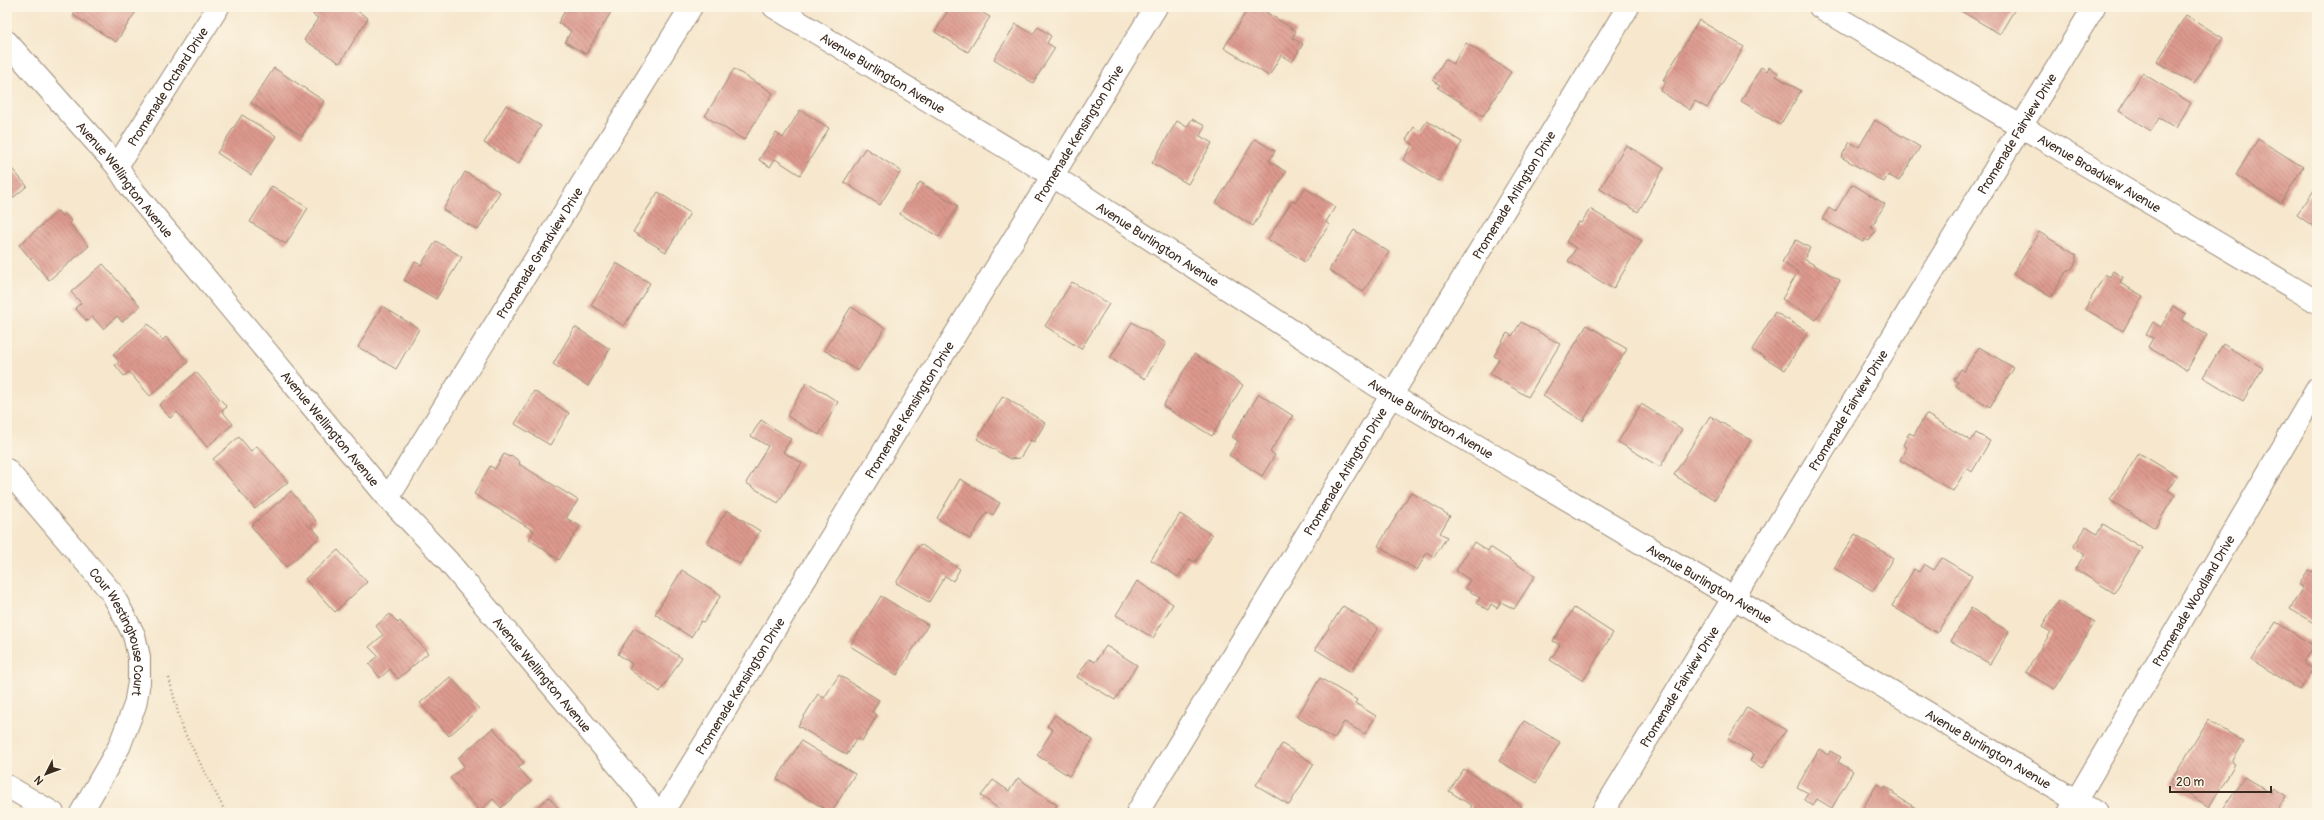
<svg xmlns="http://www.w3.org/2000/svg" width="2324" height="820" font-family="Pangolin,sans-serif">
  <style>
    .building { fill: url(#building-back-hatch) }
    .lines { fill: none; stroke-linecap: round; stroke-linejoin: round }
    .minor-casing { stroke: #988876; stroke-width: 24 }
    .secondary-casing { stroke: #988876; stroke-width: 24 }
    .path { stroke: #988876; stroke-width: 2.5; stroke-dasharray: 1 3; stroke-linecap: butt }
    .minor { stroke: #fff; stroke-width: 22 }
    .secondary { stroke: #fff; stroke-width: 22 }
    .labels { text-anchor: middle; stroke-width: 3.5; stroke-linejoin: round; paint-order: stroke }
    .street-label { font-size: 13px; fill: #3b2a1e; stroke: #fcf5e5 }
  </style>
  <defs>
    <pattern id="building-back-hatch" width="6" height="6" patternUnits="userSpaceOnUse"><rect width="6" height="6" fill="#dd998e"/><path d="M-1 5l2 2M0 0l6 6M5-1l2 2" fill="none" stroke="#b47d73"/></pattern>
  </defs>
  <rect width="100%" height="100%" fill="#fcf5e5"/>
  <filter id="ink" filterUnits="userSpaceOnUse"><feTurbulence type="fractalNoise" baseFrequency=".025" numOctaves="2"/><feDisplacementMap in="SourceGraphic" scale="8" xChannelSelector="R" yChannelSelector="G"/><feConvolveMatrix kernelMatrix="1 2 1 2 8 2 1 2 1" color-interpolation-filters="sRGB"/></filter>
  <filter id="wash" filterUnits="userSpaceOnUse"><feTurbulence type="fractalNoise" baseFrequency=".012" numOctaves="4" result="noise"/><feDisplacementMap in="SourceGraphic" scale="16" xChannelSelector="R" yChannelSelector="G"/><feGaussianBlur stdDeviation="0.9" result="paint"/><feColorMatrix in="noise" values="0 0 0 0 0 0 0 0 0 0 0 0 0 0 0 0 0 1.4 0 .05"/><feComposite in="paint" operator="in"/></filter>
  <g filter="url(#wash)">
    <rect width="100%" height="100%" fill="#f6e7cd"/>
    <g id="blocks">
      <path class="building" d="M78,7H139L116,42L73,15Z
        M317,7H351L368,18L340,63L304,40L318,18L313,15Z
        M567,7H614L586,54L565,42L571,31L558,23Z
        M950,7H973L990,17L968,52L935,32Z
        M1249,7H1258L1296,31L1292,38L1303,44L1292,62L1281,55L1269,76L1224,48Z
        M1954,7H2016L2000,34Z
        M2186,15L2223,38L2194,84L2157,62Z
        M1699,20L1744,47L1707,108L1695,101L1690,110L1660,91L1666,82L1663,80Z
        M1016,24L1033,34L1038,27L1051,36L1047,43L1055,48L1033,83L994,59Z
        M1466,43L1511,72L1483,116L1438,88L1440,85L1433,80L1445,59L1453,64Z
        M1761,67L1767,71L1769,67L1778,73L1776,76L1801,91L1780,125L1741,101Z
        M274,68L324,101L302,136L251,103Z
        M734,69L773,93L744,140L705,116Z
        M2142,73L2191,103L2176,128L2159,118L2151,131L2119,111Z
        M506,105L541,126L518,164L484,143Z
        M800,110L829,128L800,175L775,159L770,167L759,160L776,133L783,138Z
        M242,115L276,136L251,175L217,153Z
        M1192,119L1205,126L1200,136L1212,143L1188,184L1152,163L1177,121L1187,127Z
        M1875,120L1920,147L1899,181L1888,175L1884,182L1841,157L1850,142L1859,147Z
        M1427,121L1462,142L1438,181L1403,160L1413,144L1406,140L1414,127L1420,131Z
        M1255,139L1275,151L1269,161L1286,172L1253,226L1216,203Z
        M2258,139L2303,167L2281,203L2236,175Z
        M1626,145L1664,168L1638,212L1600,189Z
        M865,148L901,171L880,205L844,182Z
        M7,163L27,186L7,203Z
        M465,172L500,192L478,230L443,210Z
        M920,182L958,206L939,237L900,214Z
        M1852,184L1885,204L1871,228L1876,230L1869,241L1865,239L1863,242L1822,219L1829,208L1835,212Z
        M272,186L308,208L286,244L250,222Z
        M2317,186V229L2297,215Z
        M1305,188L1335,207L1326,222L1329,225L1305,262L1268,239L1292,201L1295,203Z
        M658,192L690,213L666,252L633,232Z
        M1590,209L1642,241L1613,289L1568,261L1576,248L1566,242L1578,222L1581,223Z
        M58,211L62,216L64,213L71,221L69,223L89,246L49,280L19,245Z
        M1354,230L1389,252L1363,292L1329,270Z
        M2039,232L2076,255V262L2071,270L2066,272L2051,297L2013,274Z
        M1796,240L1810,248L1804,259L1840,280L1816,320L1782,299L1798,272L1782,262Z
        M436,241L462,257L436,299L404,280L415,262L421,265Z
        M616,263L650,283L624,326L591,305Z
        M103,264L140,306L122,322L117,316L103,329L92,316L87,321L75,308L81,303L71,292Z
        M2113,271L2123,277L2120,283L2143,296L2123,331L2085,309L2105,274L2110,277Z
        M1072,282L1109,304L1081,349L1045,326Z
        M382,306L419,329L396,369L358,347Z
        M2173,306L2186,314L2182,320L2207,335L2187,370L2148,347L2153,338L2146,335L2153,322L2161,327Z
        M851,307L885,328L858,371L824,350Z
        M1775,312L1808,332L1785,370L1752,350Z
        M1132,322L1166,343L1145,379L1110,358Z
        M1521,322L1560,344L1528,397L1490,374L1499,359L1494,356L1507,333L1512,336Z
        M148,324L163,340L166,337L188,362L150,396L129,372L124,376L115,365L119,362L113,354Z
        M1587,325L1627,349L1583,421L1543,396Z
        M575,327L610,349L588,386L553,364Z
        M2223,344L2263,368L2243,401L2203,377Z
        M1979,347L2014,368L1990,407L1956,386L1958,382L1954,380L1961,369L1964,371Z
        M1194,354L1243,385L1212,436L1163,406Z
        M196,372L227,407L222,411L233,424L207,447L177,412L170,418L159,405Z
        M807,382L838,402L819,435L787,416Z
        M534,391L569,413L550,445L515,424Z
        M1259,394L1293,416L1270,452L1275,455L1262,476L1229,455L1238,441L1232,437Z
        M1003,396L1045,423L1034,442L1031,440L1020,458L1010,459L977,439Z
        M1641,404L1682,429L1660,467L1618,442Z
        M1926,414L1971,441L1976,433L1990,441L1972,472L1967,468L1953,491L1900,460L1906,448L1903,445L1909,433L1914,435Z
        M1710,416L1751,440L1715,500L1674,475Z
        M761,420L791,439L783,452L802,463L778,503L746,483L768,446L751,436Z
        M239,437L251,451L257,446L288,482L255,509L213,459Z
        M2139,453L2177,476L2168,490L2175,495L2155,528L2110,500Z
        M504,454L509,457L511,455L520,462L519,464L578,500L566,518L580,526L559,560L529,539L534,531L474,494L490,466L495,469Z
        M960,479L1000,503L993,515L987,512L970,539L937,518Z
        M291,491L316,521L311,526L320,537L286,567L251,526Z
        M1411,492L1450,516L1440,533L1447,537L1434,557L1427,552L1417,570L1378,546Z
        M727,510L760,531L740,564L707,543Z
        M1180,514L1212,535L1195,562L1190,559L1178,577L1151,560Z
        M2103,524L2142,548L2114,593L2075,569L2085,554L2073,547L2086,527L2097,534Z
        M1855,534L1893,558L1873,591L1834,568Z
        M1474,542L1488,551L1490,547L1535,576L1514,609L1501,602L1497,608L1491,604L1488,610L1476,603L1480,598L1465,588L1470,580L1456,571Z
        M920,544L960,569L953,581L945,576L929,602L896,583Z
        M338,550L367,582L335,612L305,579Z
        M1942,558L1972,576L1937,633L1892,606L1914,569L1919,572L1924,564L1934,570Z
        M2317,565V625L2290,609L2303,587L2299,585L2308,570L2313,572Z
        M682,570L721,595L704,622L701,621L691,637L655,614Z
        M1137,581L1173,604L1153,638L1116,615Z
        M881,596L928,625L897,675L850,646Z
        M2058,601L2095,622L2054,689L2026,672L2051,632L2042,627Z
        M1343,606L1378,628L1351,672L1315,649Z
        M1574,608L1613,633L1583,681L1550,660L1560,645L1553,641Z
        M1971,608L2009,632L1990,664L1951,641Z
        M390,614L398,623L400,621L428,653L398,679L390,669L380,678L369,664L378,656L369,647L383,635L376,626Z
        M2276,622L2314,646L2303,663L2313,669L2300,690L2252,660Z
        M634,628L682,658L660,692L629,669L632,664L618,654Z
        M1106,646L1137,665L1115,700L1077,677L1089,659L1095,662Z
        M839,675L879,700L872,712L877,715L862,741L857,738L847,755L798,726L818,694L824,698Z
        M450,677L479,709L449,736L420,703Z
        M1320,678L1357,700L1355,703L1376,716L1365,734L1344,722L1334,739L1297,717Z
        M1747,707L1786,730L1762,769L1750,761L1753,754L1728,739Z
        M1055,715L1093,740L1069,776L1037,755L1053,730L1047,726Z
        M2208,720L2244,742L2232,762L2235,764L2209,807L2170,783Z
        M1524,721L1560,742L1536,783L1499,761Z
        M493,728L524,763L518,767L531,782L501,808L493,799L480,811L450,778L464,766L458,758Z
        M801,741L855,774L831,813L777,779Z
        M1282,744L1314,764L1289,805L1256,785Z
        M1819,749L1828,755L1830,751L1841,757L1838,762L1853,771L1832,808L1817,799L1813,806L1804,800L1808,793L1797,787Z
        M1464,769L1522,806L1517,813H1467L1472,806L1449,791Z
        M2244,777L2271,793L2274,788L2286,796L2276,813H2228L2223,810Z
        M1018,778L1057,805L1051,813H1005L981,796L993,780L1009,791Z
        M1877,784L1884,789L1885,786L1894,792L1893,794L1919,810L1917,813H1860Z
        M549,797L562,813H530Z"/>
    </g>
  </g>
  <g filter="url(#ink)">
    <use href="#blocks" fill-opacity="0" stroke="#988876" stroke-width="1"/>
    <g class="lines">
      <g class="minor-casing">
        <g id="minor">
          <path id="s1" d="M774,7L1053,176L1391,395L2097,813"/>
          <path id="s2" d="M1820,7L2317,302"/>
          <path id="s3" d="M7,42L117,166L131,188L388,498L447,560L658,813"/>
          <path id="s4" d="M117,166L218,7"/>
          <path id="s5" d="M7,470L112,593L134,635L139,657V682L135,705L119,747L81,813"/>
          <path id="s6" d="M388,498L691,7"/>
          <path id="s7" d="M662,813L1156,7"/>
          <path id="s8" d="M1137,813L1628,7"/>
          <path id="s9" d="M1602,813L2094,7"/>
          <path id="s10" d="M2069,813L2317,389"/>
        </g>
      </g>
      <g class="secondary-casing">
        <path id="secondary" d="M7,786L53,813"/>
      </g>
      <path class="path" d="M169,678L182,728L226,813"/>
      <use href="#minor" class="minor"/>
      <use href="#secondary" class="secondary"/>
    </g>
  </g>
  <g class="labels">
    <g class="street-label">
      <text dy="5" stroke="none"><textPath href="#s1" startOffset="127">Avenue Burlington Avenue</textPath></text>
      <text dy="5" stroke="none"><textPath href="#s4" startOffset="94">Promenade Orchard Drive</textPath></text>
      <text dy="5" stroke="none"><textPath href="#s7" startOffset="797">Promenade Kensington Drive</textPath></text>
      <text dy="5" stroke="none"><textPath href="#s9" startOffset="796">Promenade Fairview Drive</textPath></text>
      <text dy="5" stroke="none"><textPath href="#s2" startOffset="325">Avenue Broadview Avenue</textPath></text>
      <text dy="5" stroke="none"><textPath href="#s3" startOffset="181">Avenue Wellington Avenue</textPath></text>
      <text dy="5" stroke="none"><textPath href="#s8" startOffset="724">Promenade Arlington Drive</textPath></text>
      <text dy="5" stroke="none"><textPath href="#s1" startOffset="451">Avenue Burlington Avenue</textPath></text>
      <text dy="5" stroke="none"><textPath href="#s6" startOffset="288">Promenade Grandview Drive</textPath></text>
      <text dy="5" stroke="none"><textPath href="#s7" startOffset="473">Promenade Kensington Drive</textPath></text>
      <text dy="5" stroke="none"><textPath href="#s9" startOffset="472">Promenade Fairview Drive</textPath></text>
      <text dy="5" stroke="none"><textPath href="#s1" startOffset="775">Avenue Burlington Avenue</textPath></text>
      <text dy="5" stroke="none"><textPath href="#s3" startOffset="504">Avenue Wellington Avenue</textPath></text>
      <text dy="5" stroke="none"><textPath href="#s8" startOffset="400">Promenade Arlington Drive</textPath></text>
      <text dy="5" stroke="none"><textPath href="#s1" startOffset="1099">Avenue Burlington Avenue</textPath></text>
      <text dy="5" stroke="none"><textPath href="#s10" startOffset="246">Promenade Woodland Drive</textPath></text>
      <text dy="5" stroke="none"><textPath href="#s5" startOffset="201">Cour Westinghouse Court</textPath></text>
      <text dy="5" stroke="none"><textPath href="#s3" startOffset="829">Avenue Wellington Avenue</textPath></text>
      <text dy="5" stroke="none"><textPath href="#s7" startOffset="149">Promenade Kensington Drive</textPath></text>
      <text dy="5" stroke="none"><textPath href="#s9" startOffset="148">Promenade Fairview Drive</textPath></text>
      <text dy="5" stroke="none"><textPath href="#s1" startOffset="1423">Avenue Burlington Avenue</textPath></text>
    </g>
  </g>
  <rect width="2324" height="820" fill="none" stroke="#fcf5e5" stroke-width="24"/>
  <g transform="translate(46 774) rotate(228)" stroke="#fcf5e5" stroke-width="3" paint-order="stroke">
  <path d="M0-3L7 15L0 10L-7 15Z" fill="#3b2a1e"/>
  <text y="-6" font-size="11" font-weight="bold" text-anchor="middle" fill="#3b2a1e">N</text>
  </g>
  <path d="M2170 786v6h101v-6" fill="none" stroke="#3b2a1e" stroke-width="2"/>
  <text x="2176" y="786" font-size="12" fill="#3b2a1e" stroke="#fcf5e5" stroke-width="3" paint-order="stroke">20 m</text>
</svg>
